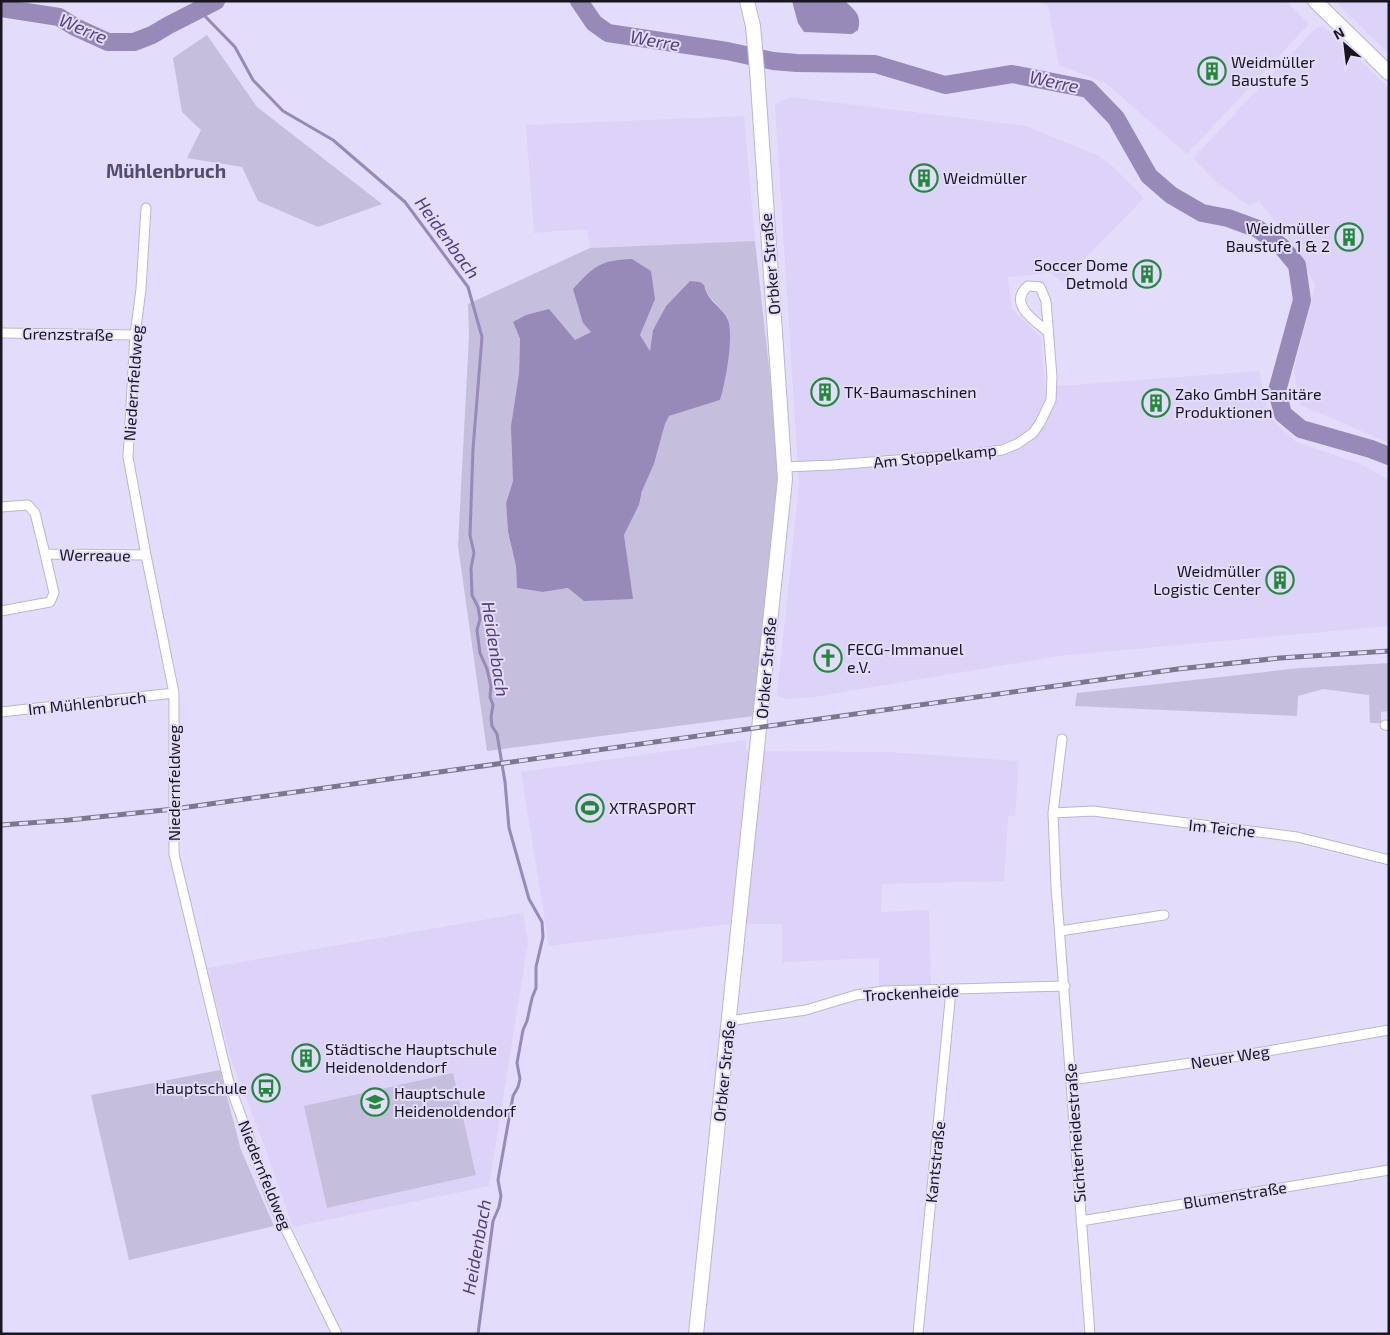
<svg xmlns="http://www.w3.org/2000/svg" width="1390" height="1335" font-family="'Exo 2',sans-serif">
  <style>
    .built { fill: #ddd3f9 }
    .green { fill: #c6bedd; fill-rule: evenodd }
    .water { fill: #978ab9 }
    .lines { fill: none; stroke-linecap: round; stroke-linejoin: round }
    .stream { stroke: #978ab9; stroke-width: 3 }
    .river { stroke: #978ab9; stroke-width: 18 }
    .street-casing { stroke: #bcb4d2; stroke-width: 11 }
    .secondary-casing { stroke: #bcb4d2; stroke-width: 16 }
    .street { stroke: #fff; stroke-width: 9 }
    .secondary { stroke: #fff; stroke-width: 14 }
    .rail-casing { stroke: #7c778b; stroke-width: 5 }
    .rail { stroke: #e3dcfa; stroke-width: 3; stroke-dasharray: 9; stroke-linecap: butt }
    .labels { text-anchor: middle; stroke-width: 4; stroke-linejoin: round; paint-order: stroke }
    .poi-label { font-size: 16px; fill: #191620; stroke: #e3dcfa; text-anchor: start }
    .street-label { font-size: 16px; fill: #191620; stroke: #e3dcfa }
    .water-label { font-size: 18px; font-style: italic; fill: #533e7c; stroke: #e3dcfa }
    .quarter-label { font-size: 19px; font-weight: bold; fill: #564e68; stroke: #e3dcfa }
  </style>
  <rect width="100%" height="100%" fill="#e3dcfa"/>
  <path class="built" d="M1035,1H1286L1309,24L1187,154L1107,84L1059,65L1048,6Z
    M1335,1H1389V53L1386,51Z
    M1323,26L1389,88V443L1301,405L1294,371L1315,285L1296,248L1259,201L1249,206L1215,181L1193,158L1315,29Z
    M791,97L1026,126L1101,157L1111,165L1144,198L1062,282L1051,273L1008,277L1012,309L1041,337L1045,387L1259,371L1268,415L1296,442L1361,464L1389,480V626L1058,656L813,697L787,699L777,696L799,484L775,104Z
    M744,116L755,241L590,248L587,229L534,233L526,125Z
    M746,740V749L749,751L890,752L1019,761L1015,816H1008L1004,881L882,884L881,912L929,910L931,985L879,987V958L782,962V924H729L549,946L521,772Z
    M523,913L528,942L489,1186L293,1227L263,1142L232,1062L207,968Z"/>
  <path class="green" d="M207,35L257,107L382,204L318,227L258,201L242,167L187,158L201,130L182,112L173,58Z
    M755,241L780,466L754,716L487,751L458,546L469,336L468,304L590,248ZM690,281L705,291L728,318L720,400L669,416L665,424L654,464L642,491L639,505L624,535L632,599L569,588L543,592L517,588L516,566L508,532L506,503L513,481L519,374L520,339L513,322L576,340L592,332L583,323L640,335L650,351L653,330L666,306Z
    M1389,663V711L1381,712V722L1379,723H1370L1369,695L1323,689L1298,696L1297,716L1075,706L1077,693L1300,668Z
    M220,1070L241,1150L274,1226L129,1260L91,1095Z
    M453,1073L476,1175L327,1208L304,1106Z"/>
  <path class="water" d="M792,1H845C855,11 862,14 858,30L852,34L804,32L798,23Z
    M632,259L651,271L655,299L640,335L650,351L653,330L666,306L690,281L700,282L704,285C706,298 719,306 726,316C736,330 725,384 720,400L669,416L665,424L654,464L642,491L639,505L624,535L633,599L584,601L568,588L543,592L517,588L516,566L508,532L506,503L513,481L511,426L519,374L520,339L513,322L526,315L549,309L575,340L591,332L583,323L573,289C594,266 601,260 632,259Z"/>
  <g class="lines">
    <path class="stream" d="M198,9L235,47L253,80L283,111L333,140L405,202L468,287L482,337L473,449L470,535L474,553L471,568L472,595L478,607L480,619L477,630L480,653L487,669L491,686L490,697L493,705L491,717L492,726L497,734L505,782L509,828L529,899L542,922L543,937L536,967V988L532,998L527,1021L523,1030L517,1063L520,1079L518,1087L513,1096L498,1180L501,1196L499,1207L493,1221L478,1334"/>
    <path class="river" d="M579,1L594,23L608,33L727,51L773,61L797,63L875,64L945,85L1012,74L1088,89L1116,118L1149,176L1171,195L1202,213L1228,218L1258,229L1282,247L1297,265L1302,300L1277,391L1283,414L1301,429L1371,449L1389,456
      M1,8L59,17L75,27L108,42H134L152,35L169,25L216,1"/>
    <g class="street-casing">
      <path id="street" d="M146,208L141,289L135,335L128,457L146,555L174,693V854L229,1083L271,1199L337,1334
        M1,333L135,335
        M785,467L833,465L973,454L1002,450L1017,444L1033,433L1040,423L1051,400L1052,377L1046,301L1040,287L1028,286C1008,303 1033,320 1047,331
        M1,507L28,505L35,513L45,554L146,555
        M1,611L50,602L54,593L45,554
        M1,712L174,693
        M1385,725L1389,726
        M1062,739L1053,813L1056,886L1090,1334
        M1053,813L1093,811L1297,837L1389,860
        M1060,931L1164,915
        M729,1021L806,1010L856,995L884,991L1065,986
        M1071,1080L1233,1057L1389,1030
        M1081,1221L1389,1170
        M918,1334L951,990"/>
    </g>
    <g class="secondary-casing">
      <path id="secondary" d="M1315,1L1389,73
        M696,1334L785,479L757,70L753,26L747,1"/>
    </g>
    <use href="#street" class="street"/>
    <use href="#secondary" class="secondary"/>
    <g class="rail-casing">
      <path id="rail" d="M1,825L69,820L174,809L1178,669L1280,658L1389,651"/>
    </g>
    <use href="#rail" class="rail"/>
  </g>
  <defs>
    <g id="building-ring" transform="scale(1.4375)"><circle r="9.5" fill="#e3dcfa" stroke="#24883c" stroke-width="1.5"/><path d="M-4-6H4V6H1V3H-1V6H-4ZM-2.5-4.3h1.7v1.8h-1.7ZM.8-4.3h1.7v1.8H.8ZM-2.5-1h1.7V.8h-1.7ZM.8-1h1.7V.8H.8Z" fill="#24883c"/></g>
    <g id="church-ring" transform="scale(1.4375)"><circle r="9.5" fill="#e3dcfa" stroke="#24883c" stroke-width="1.5"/><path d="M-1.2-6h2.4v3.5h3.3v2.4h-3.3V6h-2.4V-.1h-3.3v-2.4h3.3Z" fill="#24883c"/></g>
    <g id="stadium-ring" transform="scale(1.4375)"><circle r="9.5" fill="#e3dcfa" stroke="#24883c" stroke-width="1.5"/><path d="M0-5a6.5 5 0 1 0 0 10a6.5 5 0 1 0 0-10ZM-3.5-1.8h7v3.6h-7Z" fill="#24883c"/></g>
    <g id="bus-ring" transform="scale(1.4375)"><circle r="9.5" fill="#e3dcfa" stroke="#24883c" stroke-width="1.5"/><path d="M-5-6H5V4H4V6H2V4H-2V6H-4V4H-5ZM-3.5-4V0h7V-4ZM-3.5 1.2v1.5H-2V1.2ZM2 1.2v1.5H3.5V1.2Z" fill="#24883c"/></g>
    <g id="school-ring" transform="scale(1.4375)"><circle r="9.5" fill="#e3dcfa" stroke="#24883c" stroke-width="1.5"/><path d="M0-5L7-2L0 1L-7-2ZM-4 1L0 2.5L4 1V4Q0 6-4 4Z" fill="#24883c"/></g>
  </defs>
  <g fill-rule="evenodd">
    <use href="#building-ring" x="1212" y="71"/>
    <use href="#building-ring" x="924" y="178"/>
    <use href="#building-ring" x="1349" y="237"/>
    <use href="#building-ring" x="1147" y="274"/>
    <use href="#building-ring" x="825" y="392"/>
    <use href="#building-ring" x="1156" y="403"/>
    <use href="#building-ring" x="1280" y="580"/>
    <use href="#church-ring" x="828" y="658"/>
    <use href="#stadium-ring" x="590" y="808"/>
    <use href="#building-ring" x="306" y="1058"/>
    <use href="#bus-ring" x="266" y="1088"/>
    <use href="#school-ring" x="375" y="1102"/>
  </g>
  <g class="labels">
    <g class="poi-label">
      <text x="1231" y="68">Weidmüller<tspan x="1231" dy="18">Baustufe 5</tspan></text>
      <text x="943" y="184">Weidmüller</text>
      <text x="1330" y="234" text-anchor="end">Weidmüller<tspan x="1330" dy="18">Baustufe 1 &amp; 2</tspan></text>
      <text x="1128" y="271" text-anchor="end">Soccer Dome<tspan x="1128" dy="18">Detmold</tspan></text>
      <text x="844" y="398">TK-Baumaschinen</text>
      <text x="1175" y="400">Zako GmbH Sanitäre<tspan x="1175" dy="18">Produktionen</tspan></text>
      <text x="1261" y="577" text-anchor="end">Weidmüller<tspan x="1261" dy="18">Logistic Center</tspan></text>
      <text x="847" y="655">FECG-Immanuel<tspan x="847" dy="18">e.V.</tspan></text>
      <text x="609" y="814">XTRASPORT</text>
      <text x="325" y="1055">Städtische Hauptschule<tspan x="325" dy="18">Heidenoldendorf</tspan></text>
      <text x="247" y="1094" text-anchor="end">Hauptschule</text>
      <text x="394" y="1099">Hauptschule<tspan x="394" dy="18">Heidenoldendorf</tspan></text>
    </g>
    <g class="street-label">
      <text transform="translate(770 264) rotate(-95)" y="6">Orbker Straße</text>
      <text transform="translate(68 334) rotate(1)" y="6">Grenzstraße</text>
      <text transform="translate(133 383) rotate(-86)" y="6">Niedernfeldweg</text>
      <text transform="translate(935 456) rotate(-6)" y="6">Am Stoppelkamp</text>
      <text transform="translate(95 555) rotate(1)" y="6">Werreaue</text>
      <text transform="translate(766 668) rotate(-85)" y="6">Orbker Straße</text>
      <text transform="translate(87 703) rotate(-6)" y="6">Im Mühlenbruch</text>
      <text transform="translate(174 783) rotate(-90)" y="6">Niedernfeldweg</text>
      <text transform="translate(1222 828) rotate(6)" y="6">Im Teiche</text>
      <text transform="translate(911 993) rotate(-3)" y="6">Trockenheide</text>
      <text transform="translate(1230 1057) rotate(-9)" y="6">Neuer Weg</text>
      <text transform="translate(724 1071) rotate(-84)" y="6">Orbker Straße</text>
      <text transform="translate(1075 1133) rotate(-94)" y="6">Sichterheidestraße</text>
      <text transform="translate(935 1162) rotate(-84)" y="6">Kantstraße</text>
      <text transform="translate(265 1175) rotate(68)" y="6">Niedernfeldweg</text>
      <text transform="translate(1235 1195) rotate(-9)" y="6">Blumenstraße</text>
    </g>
    <g class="water-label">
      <text transform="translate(83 29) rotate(23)" y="6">Werre</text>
      <text transform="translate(655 41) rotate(10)" y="6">Werre</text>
      <text transform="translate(1054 82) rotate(12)" y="6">Werre</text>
      <text transform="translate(447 238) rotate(54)" y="6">Heidenbach</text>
      <text transform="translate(495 649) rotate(81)" y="6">Heidenbach</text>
      <text transform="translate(477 1247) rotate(-80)" y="6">Heidenbach</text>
    </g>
    <g class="quarter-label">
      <text x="166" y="178">Mühlenbruch</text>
    </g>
  </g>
  <rect width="1390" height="1335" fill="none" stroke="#191620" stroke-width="5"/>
  <g transform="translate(1345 45) rotate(332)" stroke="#e3dcfa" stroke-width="4" paint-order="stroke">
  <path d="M0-4L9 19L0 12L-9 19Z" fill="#191620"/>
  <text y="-8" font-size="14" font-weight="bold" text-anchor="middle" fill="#191620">N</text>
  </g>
</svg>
